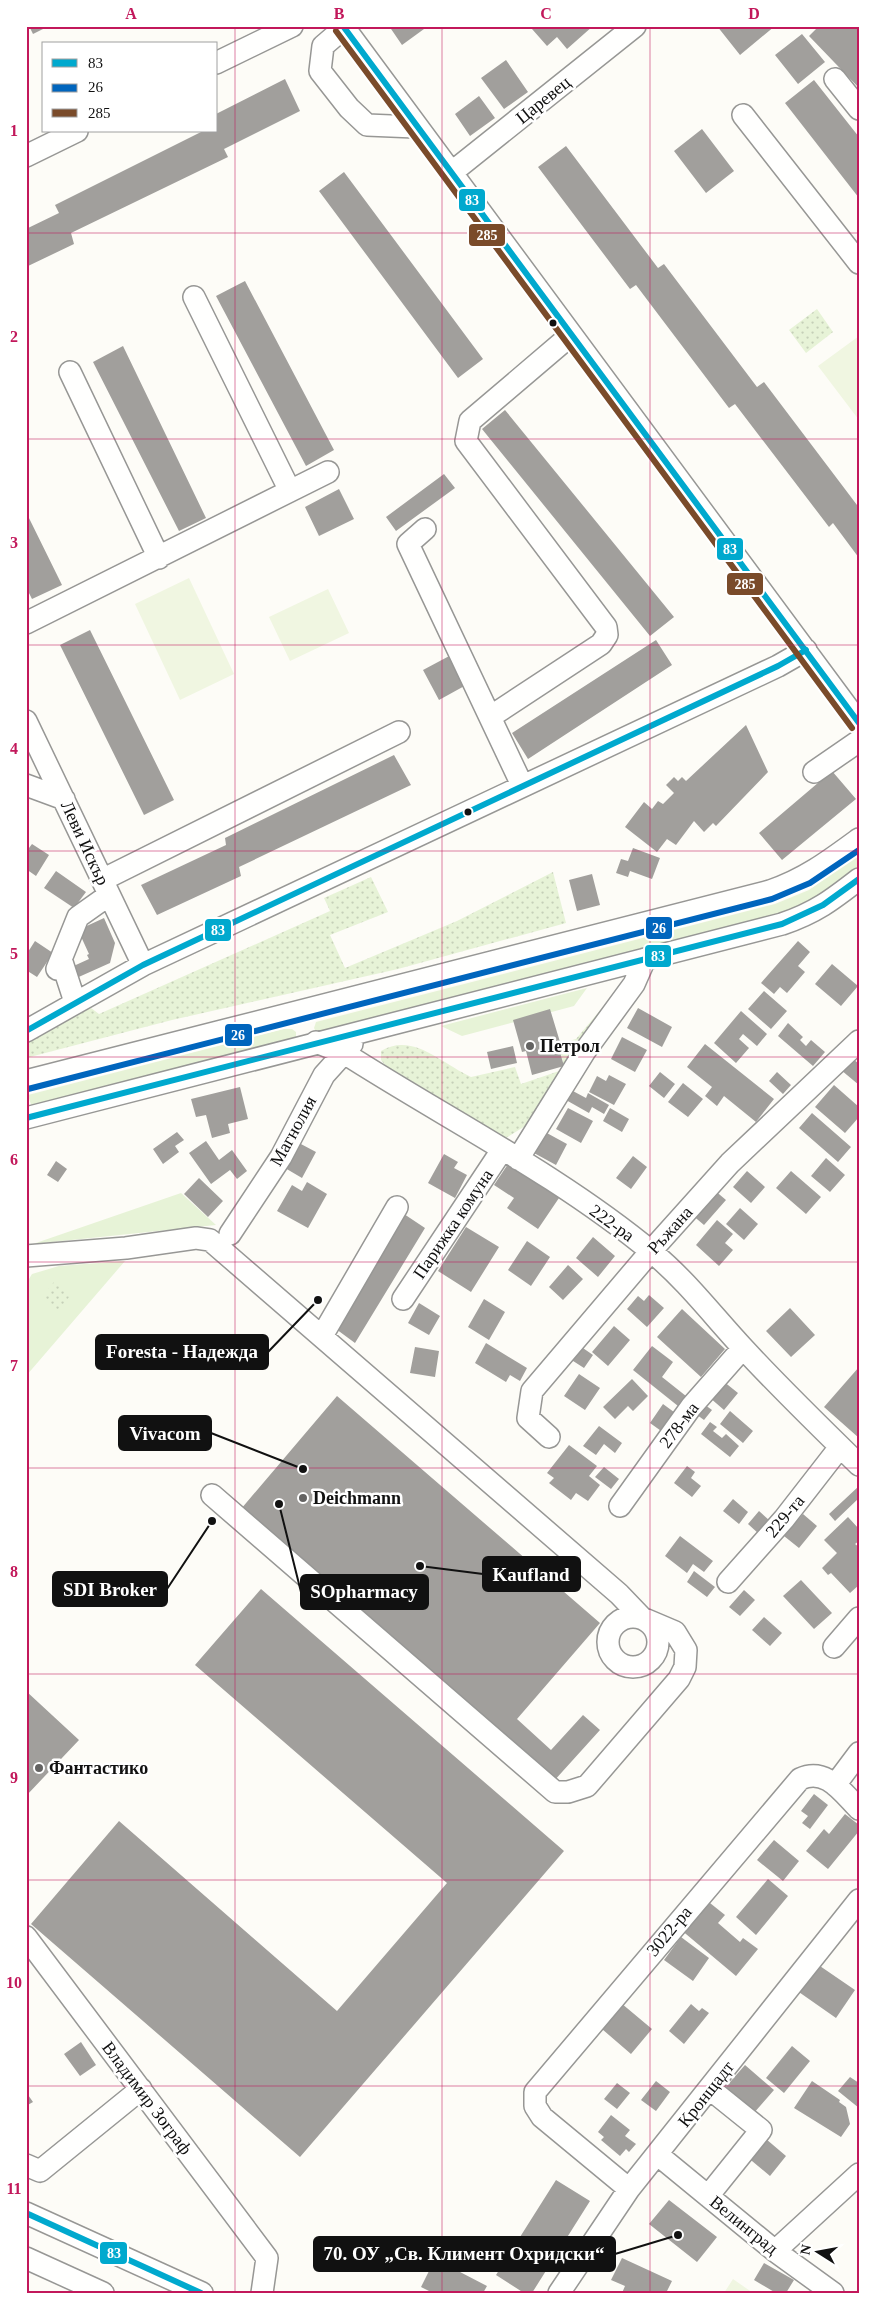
<svg xmlns="http://www.w3.org/2000/svg" width="885" height="2319" font-family="Georgia,serif">
  <style>
    .grass { fill: #e7f3d7 }
    .park { fill: url(#park-dots) }
    .pitch { fill: #f0f6e1 }
    .building { fill: #a19f9c }
    .lines { fill: none; stroke-linecap: round; stroke-linejoin: round }
    .minor-casing { stroke: #979795; stroke-width: 24 }
    .minor { stroke: #fffffe; stroke-width: 21 }
    .bus-1-casing { stroke: #fff; stroke-width: 10 }
    .bus-2-casing { stroke: #fff; stroke-width: 10 }
    .bus-3-casing { stroke: #fff; stroke-width: 10 }
    .bus-1 { stroke: #00a9ce; stroke-width: 6 }
    .bus-2 { stroke: #0065bd; stroke-width: 6 }
    .bus-3 { stroke: #7a4b2a; stroke-width: 6 }
    .grid { fill: none; stroke: #c2185b; stroke-width: 1; stroke-opacity: 0.55 }
    .bus-dot { fill: #111; stroke: #fff; stroke-width: 2 }
    .poi-dot { fill: #646362; stroke: #fff; stroke-width: 2 }
    .labels { text-anchor: middle; stroke-width: 5; stroke-linejoin: round; paint-order: stroke }
    .street-label { font-size: 18px; fill: #111; stroke: #fff }
    .poi-label { font-size: 18px; font-weight: bold; fill: #111; stroke: #fff; text-anchor: start }
    .leader { fill: none; stroke: #111; stroke-width: 2 }
    .callout-dot { fill: #111; stroke: #fff; stroke-width: 2 }
    .callout { fill: #111; stroke: #111; stroke-width: 2 }
    .callout-label { font-size: 19px; text-anchor: middle; font-weight: bold; fill: #fff }
    .line-badge { stroke: #fff; stroke-width: 2 }
    .badge-label { font-size: 14px; text-anchor: middle; font-weight: bold; fill: #fff }
    .neatline { fill: none; stroke: #c2185b; stroke-width: 2 }
    .grid-label { font-size: 16px; text-anchor: middle; font-weight: bold; fill: #c2185b }
  </style>
  <defs>
    <pattern id="park-dots" width="8" height="8" patternUnits="userSpaceOnUse" patternTransform="scale(1.25)"><rect width="8" height="8" fill="#e7f3d7"/><path d="M2 2h.1M6 6h.1" fill="none" stroke="#c5cfb8" stroke-width="1.8" stroke-linecap="round"/></pattern>
  </defs>
  <rect width="100%" height="100%" fill="#fdfcf7"/>
  <path class="grass" d="M859,853V870L817,901L786,914L320,1034L316,1032L314,1028L316,1022L775,904L809,890Z
    M587,988L574,1006L462,1036L441,1026Z
    M284,1029H292L296,1032V1038L32,1108L28,1095Z
    M181,1193L216,1225L33,1244Z
    M125,1261L26,1376V1284L32,1274L59,1266Z"/>
  <path class="park" d="M817,309L833,332L806,353L789,330Z
    M553,872L566,923L398,969L172,1020L26,1058V1036L91,1008L99,1014L330,911L324,898L371,877L388,912L330,935L345,968L457,921Z
    M618,989L538,1118L506,1138L385,1065L381,1060V1051C413,1032 442,1064 471,1077L515,1067L521,1084L565,1069L558,1044L576,1039Z
    M54,1282L70,1296L57,1312L41,1298Z"/>
  <path class="pitch" d="M859,336V420L818,366Z
    M189,578L234,674L180,700L135,604Z
    M328,589L349,633L290,661L269,617Z
    M733,2279L753,2293H724Z"/>
  <path class="building" d="M29,26H49L33,34Z
    M389,26H422L424,29L402,45Z
    M535,26H593L567,49L557,37L547,46L532,29Z
    M717,26H775L740,55Z
    M819,26H859V88L809,36Z
    M802,34L825,62L798,84L775,55Z
    M506,60L528,92L504,109L481,78Z
    M285,79L300,111L224,149L228,157L71,233L74,244L26,267V229L59,213L55,205L203,131H216V114Z
    M814,80L859,137V198L785,103Z
    M479,96L495,118L470,136L455,114Z
    M702,129L734,171L706,193L674,151Z
    M566,146L658,268L664,264L757,387L764,382L857,505L859,504V558L833,523L829,527L735,404L729,408L636,285L630,289L538,167Z
    M344,172L483,359L458,378L319,191Z
    M245,281L334,450L306,466L216,296Z
    M123,346L206,518L179,531L93,362Z
    M505,410L674,617L650,636L482,429Z
    M444,474L455,488L396,531L386,517Z
    M339,489L354,519L319,536L305,507Z
    M26,512L62,585L32,599L26,587Z
    M90,630L174,800L144,815L60,645Z
    M656,640L672,665L528,759L512,733Z
    M453,654L468,684L439,700L423,670Z
    M746,725L768,772L716,826L713,823L704,832L694,821L676,845L667,839L657,852L625,827L644,802L652,809L658,801L663,804L674,793L666,785L674,777L678,781L682,777L686,781Z
    M394,755L411,785L239,867L241,876L157,915L141,885L226,845L225,838Z
    M832,771L856,799L782,860L759,833Z
    M32,844L49,855L36,876L26,869V852Z
    M633,848L660,858L652,879L630,871L628,877L616,873L621,859L628,861Z
    M56,871L86,892L74,908L44,888Z
    M592,874L600,905L577,911L569,880Z
    M104,918L115,943L110,963L72,980L67,969L89,959L87,955L89,954L78,930Z
    M35,941L53,953L37,977L26,970V955Z
    M798,941L810,952L798,966L805,972L787,993L780,987L774,994L761,983Z
    M832,964L858,986L841,1006L815,984Z
    M764,991L787,1011L771,1029L748,1009Z
    M638,1008L672,1027L662,1047L627,1028Z
    M550,1009L560,1042H557L564,1066L532,1075L526,1051L522,1052L513,1020Z
    M741,1011L767,1034L757,1046L743,1034L739,1039L749,1048L736,1063L714,1043Z
    M788,1023L803,1037L800,1040L806,1046L811,1040L825,1052L813,1066L778,1036Z
    M622,1037L647,1050L635,1072L611,1059Z
    M705,1044L774,1099L756,1122L724,1096L717,1106L705,1096L712,1087L687,1067Z
    M513,1046L517,1063L491,1069L487,1052Z
    M852,1058L859,1064V1085L841,1070Z
    M660,1072L675,1084L664,1098L649,1086Z
    M777,1072L791,1085L783,1094L769,1081Z
    M609,1075L626,1084L614,1105L589,1092L597,1076L606,1081Z
    M683,1083L703,1099L688,1117L668,1102Z
    M834,1085L859,1107V1117L845,1133L815,1107Z
    M240,1087L248,1119L228,1124L230,1133L212,1138L206,1115L196,1117L191,1099Z
    M571,1090L586,1098L588,1093L609,1105L604,1114L592,1107L589,1113L566,1100Z
    M568,1108L593,1121L581,1143L556,1129Z
    M610,1108L629,1119L622,1132L603,1121Z
    M812,1113L851,1147L838,1162L799,1128Z
    M177,1132L184,1140L175,1146L179,1152L163,1164L153,1149Z
    M545,1132L567,1144L556,1165L534,1153Z
    M206,1141L219,1160L232,1150L247,1171L237,1179L230,1170L211,1184L189,1153Z
    M299,1143L316,1152L302,1178L285,1168Z
    M444,1154L458,1162L454,1168L467,1175L455,1198L428,1183Z
    M633,1156L647,1167L631,1189L616,1178Z
    M826,1158L845,1175L830,1192L811,1176Z
    M56,1161L67,1169L58,1182L47,1175Z
    M508,1164L559,1198L538,1229L507,1208L514,1198L494,1185Z
    M747,1171L765,1187L751,1203L733,1187Z
    M791,1171L821,1197L806,1214L776,1188Z
    M199,1178L223,1201L208,1217L184,1194Z
    M307,1182L327,1194L308,1228L277,1211L292,1185L302,1191Z
    M713,1189L726,1200L704,1225L691,1214Z
    M740,1208L758,1224L744,1240L726,1224Z
    M404,1214L425,1228L355,1343L336,1329Z
    M717,1220L733,1234L725,1243L733,1250L719,1266L696,1245Z
    M466,1227L499,1247L471,1292L438,1271Z
    M593,1237L615,1256L598,1277L576,1258Z
    M527,1241L550,1257L531,1286L508,1270Z
    M568,1265L583,1279L563,1300L549,1287Z
    M649,1295L664,1308L647,1327L627,1309L638,1296L644,1301Z
    M484,1299L505,1312L489,1340L468,1327Z
    M419,1303L440,1316L429,1335L408,1323Z
    M790,1308L815,1335L791,1357L766,1331Z
    M682,1309L725,1349L701,1377L657,1337Z
    M614,1326L630,1340L608,1366L592,1352Z
    M486,1343L527,1368L520,1381L510,1375L506,1382L475,1363Z
    M580,1346L593,1355L584,1368L570,1359Z
    M652,1346L673,1362L662,1377L691,1400L683,1410L633,1370Z
    M415,1347L439,1351L435,1377L410,1373Z
    M859,1367V1438L824,1407Z
    M579,1374L600,1388L585,1410L564,1396Z
    M632,1379L648,1396L633,1411L628,1406L615,1419L603,1407Z
    M723,1381L738,1393L724,1410L709,1397Z
    M337,1396L600,1623L517,1719L551,1750L583,1715L600,1730L553,1782L241,1509Z
    M701,1402L712,1410L704,1420L693,1412Z
    M663,1404L678,1415L664,1433L650,1423Z
    M730,1411L753,1431L743,1443L720,1424Z
    M710,1422L717,1427L713,1431L722,1438L726,1434L739,1446L730,1457L701,1434Z
    M599,1426L622,1443L615,1453L604,1444L596,1455L583,1446Z
    M569,1445L597,1466L589,1476L600,1485L588,1501L576,1493L571,1500L549,1483L554,1478L547,1473Z
    M687,1466L695,1472L691,1478L701,1486L692,1497L674,1483Z
    M604,1467L619,1479L611,1489L595,1477Z
    M859,1486V1498L835,1521L829,1514Z
    M733,1499L748,1512L739,1524L723,1511Z
    M759,1511L770,1521L759,1534L748,1524Z
    M803,1514L817,1526L799,1548L784,1536Z
    M848,1517L859,1529V1541L855,1544L859,1547V1585L850,1593L831,1573L828,1575L822,1568L837,1553L824,1540Z
    M680,1536L713,1561L704,1572L693,1564L687,1573L665,1556Z
    M694,1571L715,1587L707,1597L687,1582Z
    M801,1580L832,1613L814,1629L783,1596Z
    M261,1589L564,1851L300,2157L31,1924L119,1821L337,2011L447,1883L195,1665Z
    M744,1590L755,1600L740,1616L729,1607Z
    M764,1617L782,1633L770,1646L752,1630Z
    M26,1691L79,1740L26,1796Z
    M814,1794L828,1805L810,1829L802,1823L808,1816L801,1811Z
    M845,1814L859,1825V1831L828,1869L806,1851L824,1829L829,1834Z
    M774,1840L799,1861L783,1881L757,1860Z
    M768,1879L788,1896L756,1935L736,1917Z
    M705,1899L725,1915L718,1923L740,1942L743,1938L758,1949L736,1976L680,1929Z
    M681,1937L709,1958L693,1981L664,1960Z
    M817,1964L855,1990L836,2018L796,1990Z
    M615,1998L652,2029L631,2054L595,2023Z
    M691,2004L699,2011L702,2008L709,2013L684,2044L669,2031Z
    M81,2042L96,2065L80,2076L64,2054Z
    M792,2046L810,2061L784,2093L766,2078Z
    M745,2065L774,2090L753,2114L724,2089Z
    M850,2077L859,2083V2108L838,2091Z
    M656,2081L670,2092L656,2111L641,2100Z
    M812,2081L840,2100L839,2102L846,2107L850,2124L841,2137L794,2108Z
    M617,2083L630,2093L617,2109L604,2099Z
    M26,2092L33,2102L26,2106Z
    M611,2115L630,2130L625,2136L636,2144L629,2152L626,2149L620,2156L601,2140L604,2137L598,2132Z
    M766,2139L786,2156L770,2176L746,2156Z
    M556,2180L590,2201L532,2293H524L496,2275Z
    M669,2200L717,2237L697,2262L649,2224Z
    M622,2258L672,2281L666,2293H622L625,2286L611,2280Z
    M435,2259L487,2286L483,2293H433L421,2287Z
    M764,2263L794,2280L786,2293H776L754,2280Z"/>
  <g class="lines">
    <g class="minor-casing">
      <path id="minor" d="M343,26L859,723
        M344,28L323,46L320,71L349,108L367,125L415,127
        M216,63L292,26
        M835,79L859,109
        M743,115L859,263
        M26,156L77,131
        M451,173L635,26
        M194,297L290,491
        M70,372L159,558
        M425,529L408,544L522,785
        M26,623L328,472
        M490,717L601,644L607,635L606,627L466,441L470,421L571,335
        M26,721L143,965
        M814,772L859,741
        M26,785L64,799
        M102,880L399,732
        M61,959L75,1002
        M57,969L78,917L109,895
        M26,1031L143,965L778,666L806,650
        M316,1042L344,1053C447,1119 559,1175 653,1253C687,1281 714,1317 744,1349C781,1389 820,1427 859,1465
        M26,1081L770,891C805,879 829,861 859,839
        M26,1118L782,924C815,913 832,900 859,879
        M518,1159L585,1051L634,984L645,959
        M230,1234L281,1157L324,1075L352,1044
        M26,1256L126,1248L196,1238L210,1240L619,1594L642,1618L675,1632L686,1650L685,1667L679,1679L587,1786L568,1792H555L212,1495
        M403,1299L502,1150
        M322,1336L397,1207
        M549,1437L528,1418L532,1391L651,1251L730,1163L859,1041
        M620,1506L691,1407L743,1348
        M728,1582L784,1519L840,1447
        M608 1642a25 25 0 1 1 50 0a25 25 0 1 1-50 0Z
        M834,1647L859,1618
        M835,1785L859,1753
        M26,1937L267,2258L262,2293
        M658,2155L775,2251L833,2293
        M26,2165L40,2171L141,2089
        M629,2189L542,2117L535,2106V2092L800,1779C826,1767 842,1792 859,1809
        M708,2196L761,2130L710,2089
        M26,2213L202,2293
        M775,2251L859,2174
        M26,2258L103,2293
        M559,2293L629,2189L859,1900"/>
    </g>
    <use href="#minor" class="minor"/>
    <g class="bus-1-casing">
      <path id="bus-1" d="M343,26L859,723
        M26,1031L143,965L778,666L806,650
        M26,1118L782,924L823,905L859,879
        M26,2213L201,2293"/>
    </g>
    <g class="bus-2-casing">
      <path id="bus-2" d="M28,1089L772,899L810,883L859,850"/>
    </g>
    <g class="bus-3-casing">
      <path id="bus-3" d="M336,31L852,728"/>
    </g>
    <use href="#bus-1" class="bus-1"/>
    <use href="#bus-2" class="bus-2"/>
    <use href="#bus-3" class="bus-3"/>
  </g>
  <path class="grid" d="M235,26V2293M442,26V2293M650,26V2293M26,233H859M26,439H859M26,645H859M26,851H859M26,1057H859M26,1262H859M26,1468H859M26,1674H859M26,1880H859M26,2086H859"/>
  <g class="bus-dot">
    <circle cx="553" cy="323" r="4.5"/>
    <circle cx="468" cy="812" r="4.5"/>
  </g>
  <g class="poi-dot">
    <circle cx="530" cy="1046" r="5"/>
    <circle cx="303" cy="1498" r="5"/>
    <circle cx="39" cy="1768" r="5"/>
  </g>
  <g class="labels">
    <g class="street-label">
      <text transform="translate(543 100) rotate(-39)" y="6">Царевец</text>
      <text transform="translate(85 843) rotate(65)" y="6">Леви Искър</text>
      <text transform="translate(293 1131) rotate(-61)" y="6">Магнолия</text>
      <text transform="translate(612 1223) rotate(36)" y="6">222-ра</text>
      <text transform="translate(453 1224) rotate(-56)" y="6">Парижка комуна</text>
      <text transform="translate(670 1230) rotate(-48)" y="6">Ръжана</text>
      <text transform="translate(679 1425) rotate(-53)" y="6">278-ма</text>
      <text transform="translate(785 1516) rotate(-50)" y="6">229-та</text>
      <text transform="translate(669 1931) rotate(-50)" y="6">3022-ра</text>
      <text transform="translate(706 2094) rotate(-52)" y="6">Кронщадт</text>
      <text transform="translate(147 2098) rotate(53)" y="6">Владимир Зограф</text>
      <text transform="translate(744 2225) rotate(39)" y="6">Велинград</text>
    </g>
    <g class="poi-label">
      <text x="540" y="1052">Петрол</text>
      <text x="313" y="1504">Deichmann</text>
      <text x="49" y="1774">Фантастико</text>
    </g>
  </g>
  <path class="leader" d="M318 1300L268 1352M303 1469L211 1433M420 1566L483 1574M212 1521L167 1589M279 1504L301 1592M678 2235L615 2254"/>
  <g class="callout-dot">
    <circle cx="318" cy="1300" r="5"/>
    <circle cx="303" cy="1469" r="5"/>
    <circle cx="420" cy="1566" r="5"/>
    <circle cx="212" cy="1521" r="5"/>
    <circle cx="279" cy="1504" r="5"/>
    <circle cx="678" cy="2235" r="5"/>
  </g>
  <g class="callout">
    <rect x="96" y="1335" width="172" height="34" rx="5"/>
    <rect x="119" y="1416" width="92" height="34" rx="5"/>
    <rect x="483" y="1557" width="97" height="34" rx="5"/>
    <rect x="53" y="1572" width="114" height="34" rx="5"/>
    <rect x="301" y="1575" width="127" height="34" rx="5"/>
    <rect x="314" y="2237" width="301" height="34" rx="5"/>
  </g>
  <g class="callout-label">
    <text x="182" y="1358">Foresta - Надежда</text>
    <text x="165" y="1440">Vivacom</text>
    <text x="531" y="1581">Kaufland</text>
    <text x="110" y="1596">SDI Broker</text>
    <text x="364" y="1598">SOpharmacy</text>
    <text x="464" y="2260">70. ОУ „Св. Климент Охридски“</text>
  </g>
  <g class="line-badge">
    <rect x="458" y="188" width="28" height="24" rx="5" fill="#00a9ce"/>
    <rect x="468" y="223" width="38" height="24" rx="5" fill="#7a4b2a"/>
    <rect x="716" y="537" width="28" height="24" rx="5" fill="#00a9ce"/>
    <rect x="726" y="572" width="38" height="24" rx="5" fill="#7a4b2a"/>
    <rect x="645" y="916" width="28" height="24" rx="5" fill="#0065bd"/>
    <rect x="204" y="918" width="28" height="24" rx="5" fill="#00a9ce"/>
    <rect x="644" y="944" width="28" height="24" rx="5" fill="#00a9ce"/>
    <rect x="224" y="1023" width="29" height="24" rx="5" fill="#0065bd"/>
    <rect x="99" y="2241" width="29" height="24" rx="5" fill="#00a9ce"/>
  </g>
  <g class="badge-label">
    <text x="472" y="205">83</text>
    <text x="487" y="240">285</text>
    <text x="730" y="554">83</text>
    <text x="745" y="589">285</text>
    <text x="659" y="933">26</text>
    <text x="218" y="935">83</text>
    <text x="658" y="961">83</text>
    <text x="238" y="1040">26</text>
    <text x="114" y="2258">83</text>
  </g>
  <rect width="885" height="2319" fill="none" stroke="#ffffff" stroke-width="55"/>
  <rect x="42" y="42" width="175" height="90" fill="#ffffff" stroke="#a0a0a0"/>
  <rect x="52" y="59" width="25" height="8" fill="#00a9ce" stroke="#a0a0a0"/>
  <text x="88" y="68" font-size="15" fill="#111111">83</text>
  <rect x="52" y="84" width="25" height="8" fill="#0065bd" stroke="#a0a0a0"/>
  <text x="88" y="92" font-size="15" fill="#111111">26</text>
  <rect x="52" y="109" width="25" height="8" fill="#7a4b2a" stroke="#a0a0a0"/>
  <text x="88" y="118" font-size="15" fill="#111111">285</text>
  <g transform="translate(818 2252) rotate(281)" stroke="#ffffff" stroke-width="4" paint-order="stroke">
  <path d="M0-4L9 19L0 12L-9 19Z" fill="#111111"/>
  <text y="-8" font-size="14" font-weight="bold" text-anchor="middle" fill="#111111">N</text>
  </g>
  <rect x="28" y="28" width="830" height="2264" class="neatline"/>
  <g class="grid-label">
    <text x="131" y="19">A</text>
    <text x="339" y="19">B</text>
    <text x="546" y="19">C</text>
    <text x="754" y="19">D</text>
    <text x="14" y="136">1</text>
    <text x="14" y="342">2</text>
    <text x="14" y="548">3</text>
    <text x="14" y="754">4</text>
    <text x="14" y="959">5</text>
    <text x="14" y="1165">6</text>
    <text x="14" y="1371">7</text>
    <text x="14" y="1577">8</text>
    <text x="14" y="1783">9</text>
    <text x="14" y="1988">10</text>
    <text x="14" y="2194">11</text>
  </g>
</svg>
